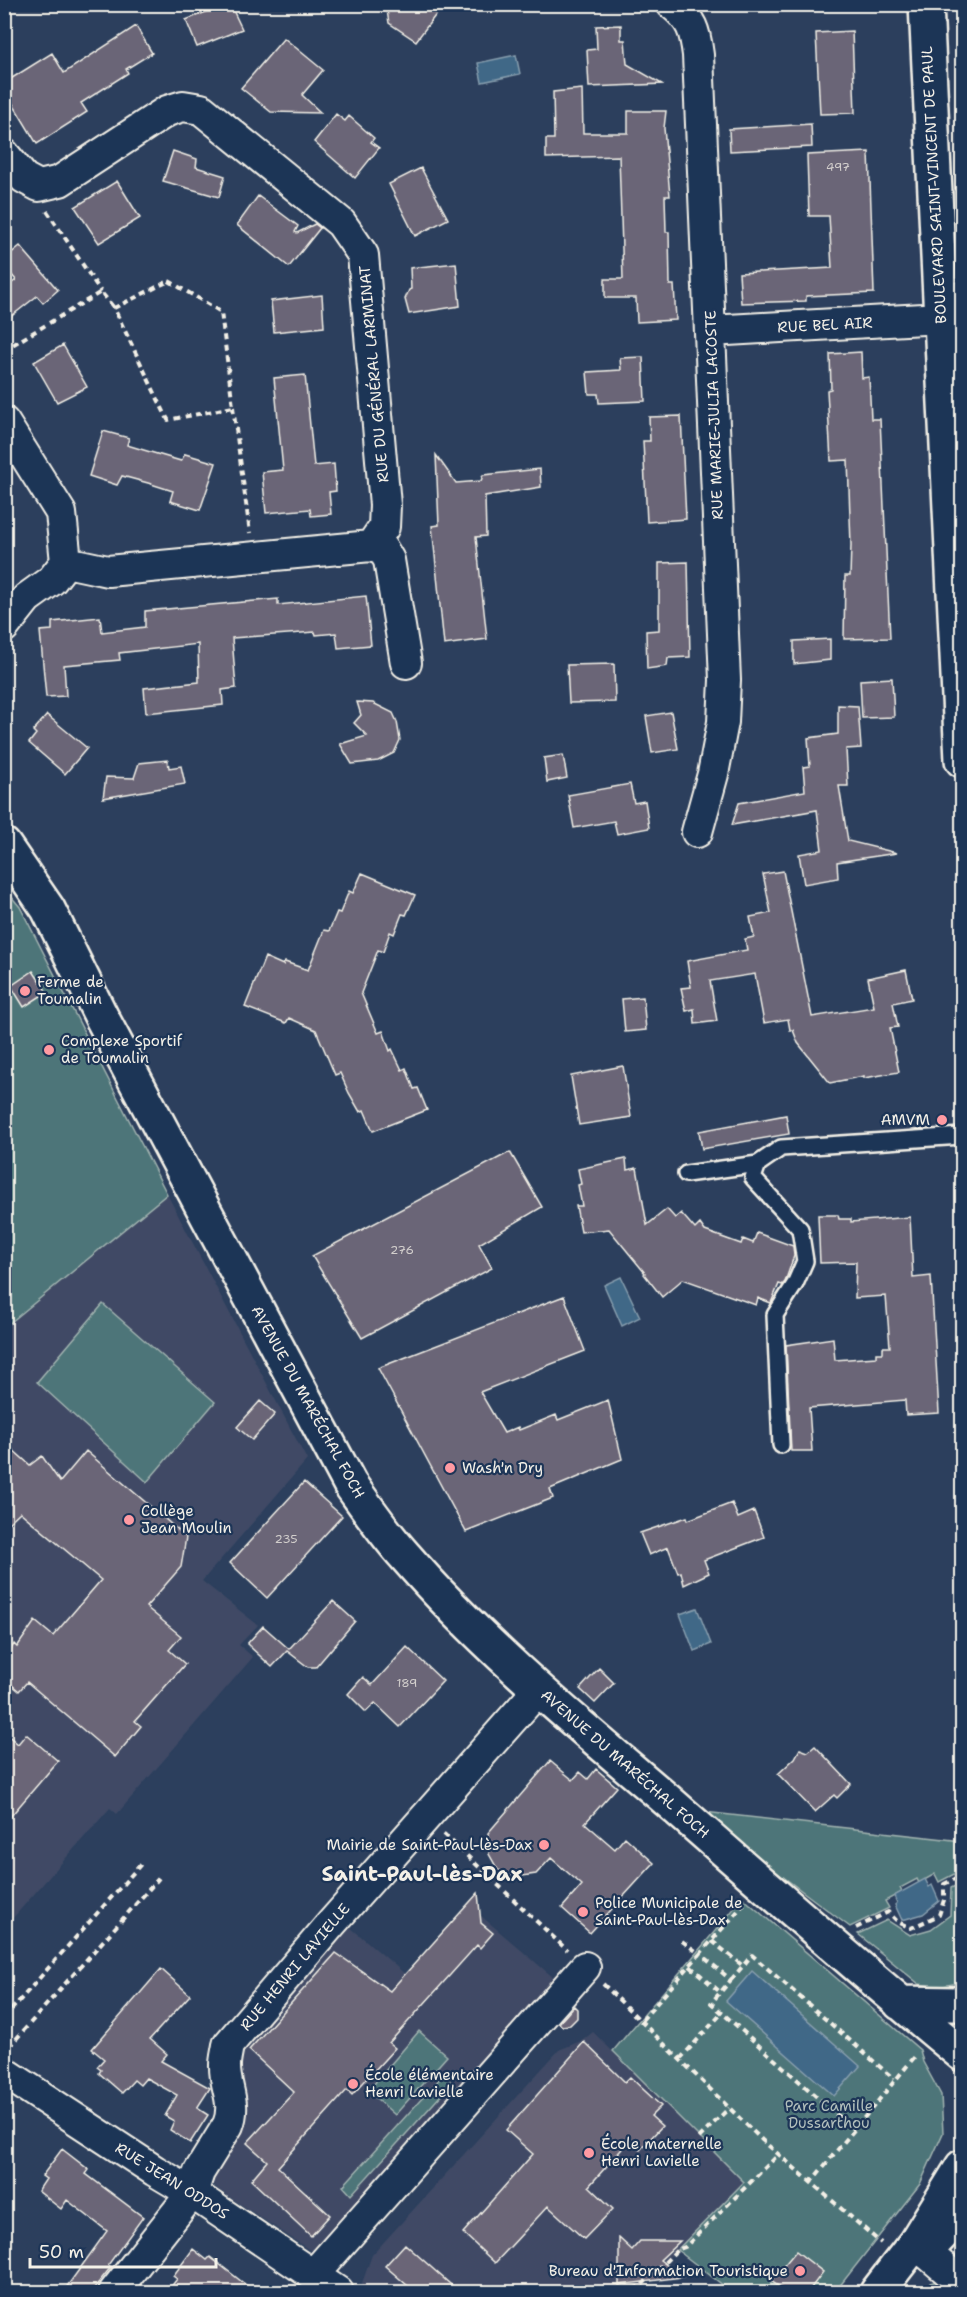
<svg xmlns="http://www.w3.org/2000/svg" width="967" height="2297" font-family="'Shantell Sans',sans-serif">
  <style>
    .built { fill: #3f4a65 }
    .green { fill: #4e7579; stroke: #a1b3b0; stroke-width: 1.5 }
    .water { fill: #3f6787; stroke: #879eae; stroke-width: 1.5 }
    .building { fill: #6a6577; stroke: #f4f1e8; stroke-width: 1.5 }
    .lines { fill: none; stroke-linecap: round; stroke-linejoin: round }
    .lane-casing { stroke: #f4f1e8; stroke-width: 20 }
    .street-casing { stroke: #f4f1e8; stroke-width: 34 }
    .secondary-casing { stroke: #f4f1e8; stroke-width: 38 }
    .path { stroke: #f4f1e8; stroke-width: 4; stroke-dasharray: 6 4.5; stroke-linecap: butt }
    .lane { stroke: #1d3557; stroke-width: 15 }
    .street { stroke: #1d3557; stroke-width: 30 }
    .secondary { stroke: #1d3557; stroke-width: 33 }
    .poi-dot { fill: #ff9aa2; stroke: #1d3557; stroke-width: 2 }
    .labels { text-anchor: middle; stroke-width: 4.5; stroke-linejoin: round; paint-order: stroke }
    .number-label { font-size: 12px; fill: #d2cecc }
    .street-label { font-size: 15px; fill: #f4f1e8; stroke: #1d3557 }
    .poi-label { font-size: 15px; fill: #f4f1e8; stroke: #1d3557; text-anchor: start }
    .park-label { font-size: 15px; fill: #b2bfbc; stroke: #1d3557 }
    .district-label { font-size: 21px; font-weight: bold; fill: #f4f1e8; stroke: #1d3557 }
  </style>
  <rect width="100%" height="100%" fill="#2c3f5d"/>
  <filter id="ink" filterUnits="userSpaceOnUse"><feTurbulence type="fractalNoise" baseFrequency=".0167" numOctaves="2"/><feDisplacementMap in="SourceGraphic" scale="12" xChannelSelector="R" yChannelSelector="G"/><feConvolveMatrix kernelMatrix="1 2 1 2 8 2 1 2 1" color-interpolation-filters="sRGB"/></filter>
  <g filter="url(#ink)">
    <path class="built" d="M167,1194L307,1460L202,1581L258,1625L239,1645L253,1657L117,1814L110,1808L5,1927V1327Z
      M479,1907L480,1915L561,1984L320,2257L216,2188L211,2178L231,2060L343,1921L405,1974L449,1926Z
      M593,2032L744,2182L641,2286L611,2290L595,2284L588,2292H371L361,2286L372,2255L559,2050L583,2040Z"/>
    <path class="green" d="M4,888L20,907L167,1194L5,1327Z
      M103,1304L215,1402L147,1482L37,1382Z
      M695,1811L962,1841V1870L939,1882L935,1874L919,1883L917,1879L900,1888L902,1892L885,1901L889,1908L850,1927Z
      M962,1883V1982L938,1987L919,1984L858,1934L887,1920L910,1935L931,1929L950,1915L951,1888Z
      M743,1898L920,2050L923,2062L941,2095L943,2133L920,2184L835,2292H732L677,2250L744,2182L613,2051Z
      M419,2031L447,2056L395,2115L368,2091Z
      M443,2075L452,2083L351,2195L343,2186Z
      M937,2281L960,2292H922L930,2283Z"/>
    <path class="water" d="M516,55L520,74L482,82L478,63Z
      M621,1277L640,1317L622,1326L604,1285Z
      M697,1608L711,1644L694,1651L680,1614Z
      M925,1879L929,1887L932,1885L939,1901L923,1914L902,1920L895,1905L897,1903L894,1896Z
      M752,1971L860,2066L834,2096L726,2001Z"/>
    <path class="building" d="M226,4H230L242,29L197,47L186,20Z
      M386,4H444L416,41L389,23Z
      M621,25V40H625L627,64L662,84L589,87L587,50L597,49L596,26Z
      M136,26L152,53L126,69L128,73L81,103L87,112L37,144L4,89V83L52,53L64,73Z
      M852,31L855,113L820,114L816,33Z
      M284,38L323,70L302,95L321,113L271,112L241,88Z
      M582,89L583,133H628V111H666L664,128L670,196H665L666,232H669L670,285H674L676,320L637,322L636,298H605V279H623L619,156L546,158V139H554L553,92Z
      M336,114L345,121L349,116L374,138L371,142L379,148L355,178L314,142Z
      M811,124L812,147L730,151L729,129Z
      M173,151L197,159L196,167L225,176L219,197L163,181Z
      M869,152L874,293L806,296V301L741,303L739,273L832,268L829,216H809L807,155Z
      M421,168L448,219L415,236L389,184Z
      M117,181L140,218L99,243L75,207Z
      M258,196L298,226L295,232L297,233L315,224L320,228L289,267L237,225Z
      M20,246L58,290L43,303L37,296L4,322V289L16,280L4,266V259Z
      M456,263L460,306L409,314L405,299L409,290L411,289L410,268Z
      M322,295L324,327L274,332L271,301Z
      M63,345L87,387L57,402L34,362Z
      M861,352L862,378L869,377L871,419H880L890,638L844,639L845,576H850L851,545L848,460L831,461L827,390L831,389L830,354Z
      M643,357L645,401L599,403L598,394H589L587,372L621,370L620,358Z
      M305,375L314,466L334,464L336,491L329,492L331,514L311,516L310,509L266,513L262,472L283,470L274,378Z
      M681,416L686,519L647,522L643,441H650L649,417Z
      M103,431L129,438L127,445L157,454L181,461L185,454L216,463L200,510L170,501L173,491L148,483L122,476L117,485L89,476Z
      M436,455L456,483L481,481L483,475L540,469L541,487L485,496L486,536L476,537L487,639L444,645L432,526L439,525Z
      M688,562L690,657L668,658L667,666L647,669L646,631L659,630V563Z
      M366,596L371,645L338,648L336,633L316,635L315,632L232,638L236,688L222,690L223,705L146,713L144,688L199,682L198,644L119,653L120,660L64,665L66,696L46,697L40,631L52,630V622L100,617L102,632L145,627V611L278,599V605Z
      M830,639V660L794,664V641Z
      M614,664L615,702L569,703L567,665Z
      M892,678L894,717L862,718L860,680Z
      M357,702L373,703L393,713L397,722L400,740L394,753L378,761L352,764L340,744L367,736L354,723L361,715Z
      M838,705L858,706L861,748L846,749L848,786H839L848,841L897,853L837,862L838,878L804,884L799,854L822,850L817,810L732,825L739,803L805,791L803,767L810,766L808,738L838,734Z
      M671,712L678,749L652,753L646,716Z
      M47,715L87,748L65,774L29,743L36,734L33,731Z
      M563,755L567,778L547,782L544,758Z
      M168,760L169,768L181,766L185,784L103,798L106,777L134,778L139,763Z
      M630,784L634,803L645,801L649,828L617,834L614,821L574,828L568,795Z
      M783,871L812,1017L874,1007L868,978L906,970L912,999L893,1003L898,1027L890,1028L899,1072L864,1078V1076L830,1083L798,1043L793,1030H790L788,1019L764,1023L755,974L710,981L717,1021L695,1024L694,1009L686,1011L681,988L691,987L687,961L747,950L745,939L754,937L750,917L771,913L763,874Z
      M362,873L415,895L406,915L402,914L394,934L390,932L383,952L378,950L361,993L378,1033L383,1031L390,1051L392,1049L402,1070L406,1068L414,1089L418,1088L427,1110L373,1131L364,1110L360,1112L349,1093L340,1073L335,1075L316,1030L289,1018L286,1023L245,1007L265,957L283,965L285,962L308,970L324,930L329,931L337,912L340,913L349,891L353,893Z
      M33,971L47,992L24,1007L11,986Z
      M643,997L646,1030L625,1032L622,999Z
      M623,1066L631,1117L579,1125L571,1076Z
      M786,1115L789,1134L702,1149L699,1131Z
      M510,1152L542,1207L479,1244L492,1268L362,1338L312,1256Z
      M626,1159L627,1170L637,1168L647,1225L667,1209L675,1218L681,1213L695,1229L700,1224L705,1231L741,1244L743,1239L753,1243L757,1233L793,1246L794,1256L785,1282L782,1285L779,1284L771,1303L758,1298L756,1305L683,1279L662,1297L644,1274L645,1273L609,1229L581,1232L576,1206H582L578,1185L581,1184L578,1169Z
      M818,1215H838L839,1219H851V1222L910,1217L913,1278L931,1276L939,1413L906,1415L905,1400L809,1408L812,1451H791L786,1345L833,1338L835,1360L876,1357V1353H883V1347H890L886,1296L855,1298L856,1262L820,1263Z
      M564,1296L585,1351L480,1392L504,1433L518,1427L519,1430L556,1415L558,1420L608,1400L622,1459L550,1489L553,1498L466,1532L378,1368Z
      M260,1401L275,1414L252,1440L237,1427Z
      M4,1442L30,1465L42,1456L60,1482L86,1451L186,1537L181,1567L146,1607L181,1636L169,1650L185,1664L135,1721L141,1726L115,1757L27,1682L19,1691L4,1678V1660L14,1644L17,1647L35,1621L53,1636L101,1580L20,1512L4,1527Z
      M304,1482L342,1516L267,1598L230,1563Z
      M732,1503L738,1518L754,1511L764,1537L704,1560L709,1573L684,1585L681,1572L678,1573L668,1547L649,1555L640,1533L687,1517L688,1520Z
      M333,1601L355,1621L316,1667H308L287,1651L272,1667L247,1644L263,1626L289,1649Z
      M407,1647L443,1681L400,1727L375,1703L366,1712L348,1694L363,1677L372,1685Z
      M599,1668L614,1683L595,1703L580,1689Z
      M4,1732L18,1744L26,1734L58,1761L4,1824Z
      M815,1746L851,1784L837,1798L834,1795L815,1812L778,1774L795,1758L800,1749L808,1752Z
      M550,1761L573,1780L580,1772L588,1779L596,1769L617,1787L585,1823L615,1849L625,1837L654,1863L590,1933L562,1908L582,1885L551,1858L536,1874L515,1877L498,1870L489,1854L488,1833Z
      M478,1893L481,1923L493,1933L480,1948L477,1945L389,2043L395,2048L352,2095L347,2090L278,2167L330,2215L311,2236L251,2180L267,2161L247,2143L294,2092L249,2050L336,1953L390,1991Z
      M161,1969L190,1995L150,2039L167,2054L161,2061L210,2088L197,2108L208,2115L190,2143L170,2130L174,2121L165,2116L177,2095L146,2078L140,2085L134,2080L122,2093L99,2073L101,2070L97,2067L104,2059L92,2049Z
      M574,2006L577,2009V2018L570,2025L562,2026L559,2023Z
      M584,2042L625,2082L630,2077L661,2106L651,2116L662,2126L640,2150L629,2141L589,2186L613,2209L584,2239L548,2206L495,2263L463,2233L533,2154L506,2130Z
      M62,2149L89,2170L86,2174L143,2217L108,2265L111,2267L91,2292H63L107,2231L67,2200L61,2209L38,2191L46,2179L42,2176Z
      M619,2238L632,2250L640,2241H680L660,2260L682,2277L619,2285Z
      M405,2244L459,2292H415L385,2266Z
      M193,2249L207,2260L210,2257L255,2292H167L177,2279L173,2276Z
      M796,2251L823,2272L808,2292H787L771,2281Z"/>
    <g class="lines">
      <g class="lane-casing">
        <path id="lane" d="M686,1174L758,1164
          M781,1445L775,1315L795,1284L805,1261L800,1229L753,1178L758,1164L781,1148L962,1136"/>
      </g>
      <g class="street-casing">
        <path id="street" d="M672,4C692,20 695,31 698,55L725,680L723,722L713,774L697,832
          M4,154L24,178L39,186L60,181L167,111L183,106L201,109L341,223L363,255L385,505L384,527L371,546L383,550L389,560L406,663
          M710,331L941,318
          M4,422L61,513L66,562L52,580L27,598L4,627
          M66,562L108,571L371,546
          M4,2072L155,2171L192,2193L338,2292
          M915,2243L962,2283
          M313,2275L585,1967
          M114,2292L192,2193L199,2172L228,2125C237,2103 224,2086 225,2065C225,2059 227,2052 228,2045L331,1924L539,1689"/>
      </g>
      <g class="secondary-casing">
        <path id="secondary" d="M926,4L962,760
          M4,845L48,909L102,1018L350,1484C368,1509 385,1534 405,1556C483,1646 577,1723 667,1800C765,1886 862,1972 962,2054
          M900,2003L956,2004L962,2002
          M926,2251L962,2213
          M877,2292L915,2243L962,2167"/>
      </g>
      <path class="path" d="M47,211L101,292
        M169,281L221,312L233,407L168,420L114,308Z
        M4,350L101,292L114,308
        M233,407L250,533
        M444,1834L567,1950
        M856,1928L888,1912L898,1922L911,1928L939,1915L944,1900V1884L962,1876
        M682,1941L700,1954L744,1904
        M712,1941L743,1966
        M690,1966L720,1992
        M731,1980L752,1955L894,2079
        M603,1984L762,2140L881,2243
        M4,2018L141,1864
        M642,2020L700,1954L731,1980L711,2003L853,2129
        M9,2047L159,1878
        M680,2059L722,2013
        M699,2138L729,2108
        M810,2183L917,2054
        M623,2292L641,2286L677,2250L685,2247L778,2155"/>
      <use href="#lane" class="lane"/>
      <use href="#street" class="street"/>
      <use href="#secondary" class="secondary"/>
    </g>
  </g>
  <g class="poi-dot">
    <circle cx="25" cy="991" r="6"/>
    <circle cx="49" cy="1050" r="6"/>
    <circle cx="942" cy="1120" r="6"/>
    <circle cx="450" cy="1468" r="6"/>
    <circle cx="129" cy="1520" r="6"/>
    <circle cx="544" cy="1845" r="6"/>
    <circle cx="583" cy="1912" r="6"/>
    <circle cx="353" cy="2084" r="6"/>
    <circle cx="589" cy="2153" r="6"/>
    <circle cx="800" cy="2271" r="6"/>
  </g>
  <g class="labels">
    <g class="number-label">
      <text x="838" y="171">497</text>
      <text x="402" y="1254">276</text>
      <text x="286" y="1543">235</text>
      <text x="407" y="1687">189</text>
    </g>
    <g class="street-label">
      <text transform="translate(934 185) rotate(-93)" y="5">BOULEVARD SAINT-VINCENT DE PAUL</text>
      <text transform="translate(825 325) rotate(-3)" y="5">RUE BEL AIR</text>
      <text transform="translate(374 374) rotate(-95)" y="5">RUE DU GÉNÉRAL LARMINAT</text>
      <text transform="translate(714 415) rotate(-92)" y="5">RUE MARIE-JULIA LACOSTE</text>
      <text transform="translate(308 1402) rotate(61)" y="5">AVENUE DU MARÉCHAL FOCH</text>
      <text transform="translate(625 1764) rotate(41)" y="5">AVENUE DU MARÉCHAL FOCH</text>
      <text transform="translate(295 1967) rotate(-50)" y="5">RUE HENRI LAVIELLE</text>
      <text transform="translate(172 2181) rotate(32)" y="5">RUE JEAN ODDOS</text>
    </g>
    <g class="poi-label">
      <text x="37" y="987">Ferme de<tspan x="37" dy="17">Toumalin</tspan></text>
      <text x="61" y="1046">Complexe Sportif<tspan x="61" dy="17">de Toumalin</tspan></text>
      <text x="930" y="1125" text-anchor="end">AMVM</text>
      <text x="462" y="1473">Wash'n Dry</text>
      <text x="141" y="1516">Collège<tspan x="141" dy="17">Jean Moulin</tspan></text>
      <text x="532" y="1850" text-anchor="end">Mairie de Saint-Paul-lès-Dax</text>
      <text x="595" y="1908">Police Municipale de<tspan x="595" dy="17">Saint-Paul-lès-Dax</tspan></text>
      <text x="365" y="2080">École élémentaire<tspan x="365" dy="17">Henri Lavielle</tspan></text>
      <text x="601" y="2149">École maternelle<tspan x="601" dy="17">Henri Lavielle</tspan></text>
      <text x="788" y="2276" text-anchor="end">Bureau d'Information Touristique</text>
    </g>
    <g class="park-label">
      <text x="829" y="2111">Parc Camille<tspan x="829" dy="17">Dussarthou</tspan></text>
    </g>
    <g class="district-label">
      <text x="422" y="1881">Saint-Paul-lès-Dax</text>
    </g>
  </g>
  <rect width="967" height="2297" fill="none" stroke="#1d3557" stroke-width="24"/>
  <rect x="12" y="12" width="943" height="2273" fill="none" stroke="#f4f1e8" stroke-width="2" filter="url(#ink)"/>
  <path d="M30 2258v9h186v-9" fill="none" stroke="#f4f1e8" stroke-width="3"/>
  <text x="39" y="2258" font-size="18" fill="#f4f1e8" stroke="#1d3557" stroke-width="4.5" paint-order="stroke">50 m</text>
</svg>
